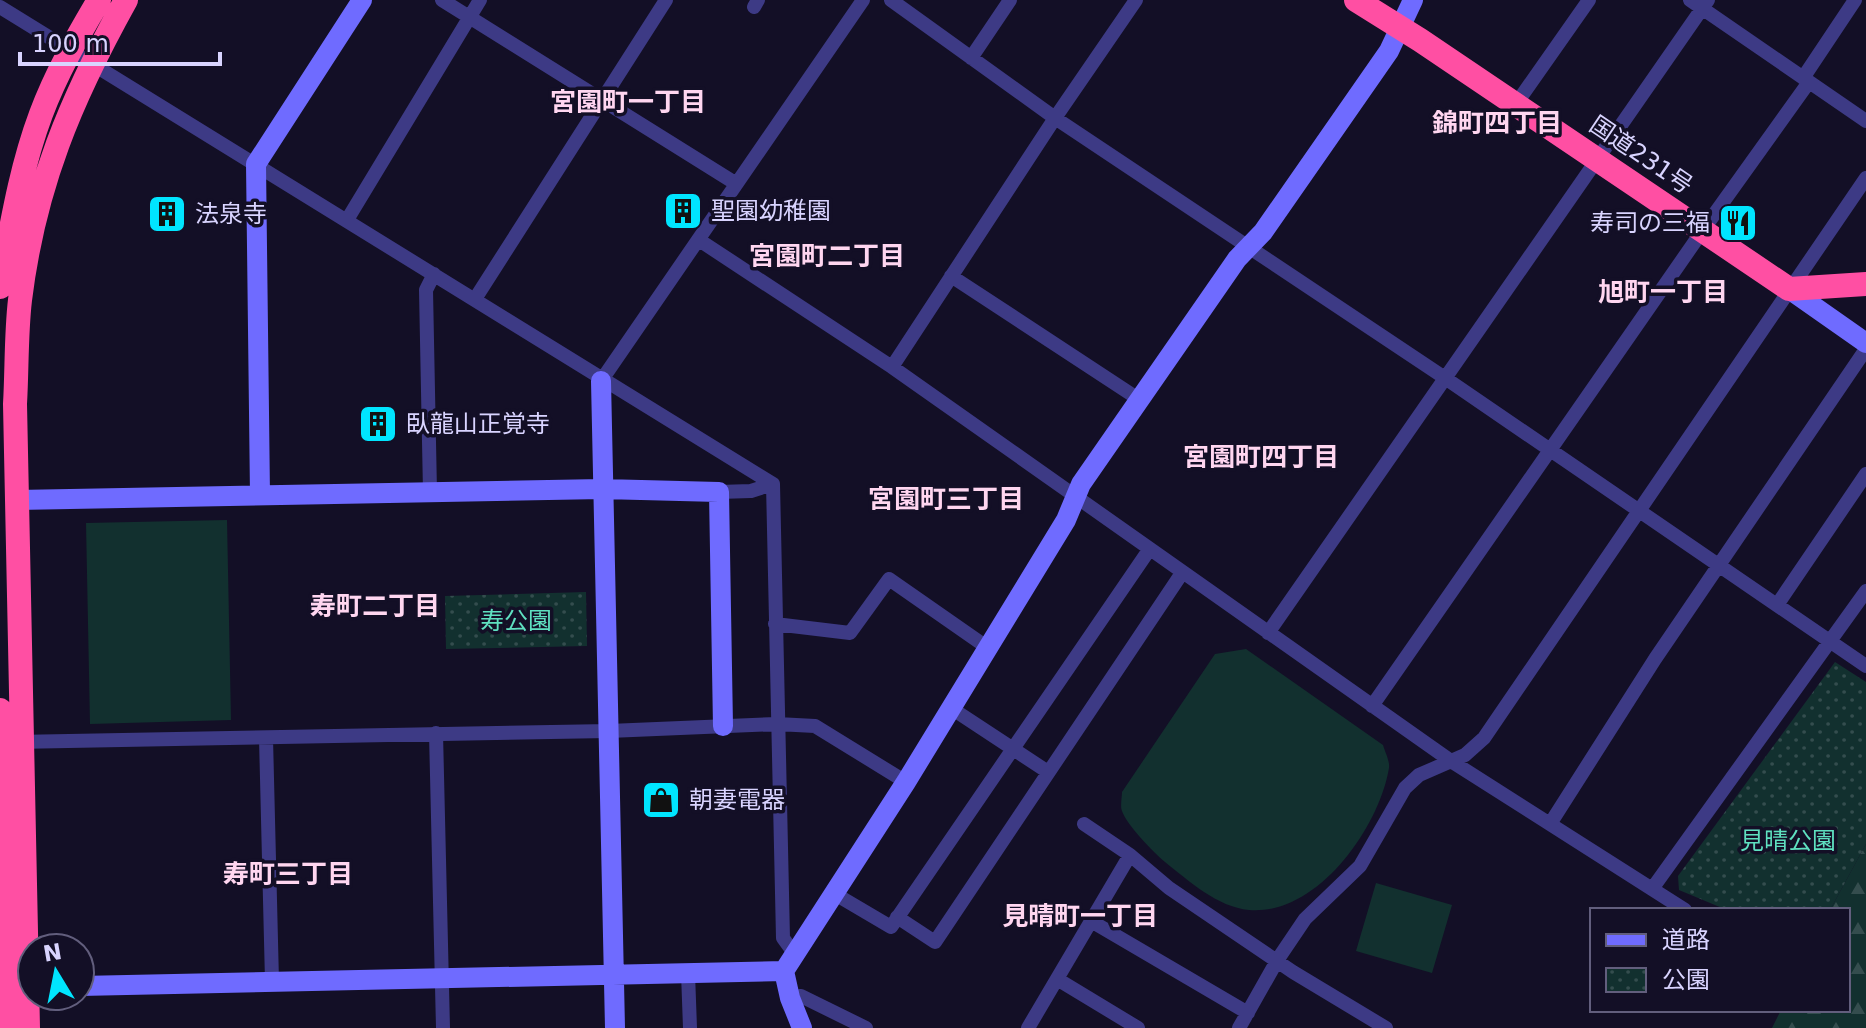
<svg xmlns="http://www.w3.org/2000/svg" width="1866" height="1028" font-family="'DejaVu Sans','Noto Sans JP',sans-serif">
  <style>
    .green { fill: #12302f }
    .forest { fill: url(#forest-firs) }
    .park { fill: url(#park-dots) }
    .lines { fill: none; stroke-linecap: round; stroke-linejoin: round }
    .street { stroke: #3d3a85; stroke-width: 14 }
    .secondary { stroke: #6f6bff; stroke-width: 20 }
    .highway { stroke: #ff4fa3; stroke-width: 24 }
    .labels { text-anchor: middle; stroke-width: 7; stroke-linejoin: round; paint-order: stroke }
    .street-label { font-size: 24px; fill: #d9d4ff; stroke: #130f26 }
    .poi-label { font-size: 24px; fill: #d9d4ff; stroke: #130f26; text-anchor: start }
    .park-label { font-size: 24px; fill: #5fe0c0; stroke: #130f26 }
    .neighbourhood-label { font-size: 26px; font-weight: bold; fill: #ffd6f0; stroke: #130f26 }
  </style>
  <defs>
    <pattern id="forest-firs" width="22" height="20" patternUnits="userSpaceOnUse" patternTransform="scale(2)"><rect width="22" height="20" fill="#12302f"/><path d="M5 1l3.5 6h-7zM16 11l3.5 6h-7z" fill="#344d4e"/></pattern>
    <pattern id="park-dots" width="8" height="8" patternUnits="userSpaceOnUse" patternTransform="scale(2)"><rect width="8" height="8" fill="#12302f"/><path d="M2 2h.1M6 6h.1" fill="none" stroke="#344d4e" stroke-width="1.8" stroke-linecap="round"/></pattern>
  </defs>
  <rect width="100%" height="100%" fill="#130f26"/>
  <path class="green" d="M227,520L231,720L90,724L86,523Z
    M1246,649L1383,745C1385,752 1390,761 1389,768C1379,828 1317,916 1249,910C1217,907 1189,881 1165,862C1154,853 1126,824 1122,811C1120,806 1122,797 1122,792L1215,654Z
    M1376,883L1452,905L1432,973L1356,951Z"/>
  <path class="forest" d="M1866,844V1028H1772L1781,1010H1848V910H1830Z"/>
  <path class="park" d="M586,592L587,646L446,649L445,596Z
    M1835,662L1866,682V844L1830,910H1727L1679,890L1678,876Z"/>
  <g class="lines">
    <path class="street" d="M442,0L735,183
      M891,0L1055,118L1445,378L1866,666
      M1690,0L1866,121
      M0,7L773,484L783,938L796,956
      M754,7L758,0
      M971,58L1010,0
      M1803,78L1855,0
      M1516,104L1589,0
      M347,220L480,0
      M699,240L892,367L1451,761L1685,910
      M951,276L1140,400
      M475,299L666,0
      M892,367L1055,118L1136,0
      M601,381L863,0
      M430,492L426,290L434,274
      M719,492L751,491L773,484
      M1777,605L1866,474
      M775,624L850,633L889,579L988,648
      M1268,633L1708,0
      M1372,706L1703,230L1809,82
      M951,708L1048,772
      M436,733L443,1028
      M266,738L272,981
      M15,742L609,731L777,724L815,726L906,782
      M1084,824L1130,855L1169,888L1293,972L1386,1028
      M1550,824L1655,659L1866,349
      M1652,889L1866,591
      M835,894L891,927L1149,550
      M897,917L935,942L1182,573
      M1091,921L1248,1013
      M688,973L690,1028
      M1057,979L1138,1028
      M790,998L801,996L866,1028
      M1028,1028L1130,855
      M1239,1028L1278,959L1305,919L1360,866L1405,788L1419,775L1465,755L1484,738L1866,178"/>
    <path class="secondary" d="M1789,289L1866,343
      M601,381L615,1028
      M260,495L256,164L362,0
      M17,500L602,489L719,492L723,726
      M784,971L906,782L1066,520L1081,484L1237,259L1263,232L1389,51L1413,0
      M784,971L790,998L802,1028
      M80,986L784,971"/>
    <path class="highway" d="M1356,0L1420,40L1789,289L1866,284
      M0,287C11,229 20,170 41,114C56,74 77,37 99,0
      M0,710L6,1028
      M28,1028L15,404C17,370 16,334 20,300C34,186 71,99 126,0"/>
  </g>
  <defs>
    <g id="building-square" transform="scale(2)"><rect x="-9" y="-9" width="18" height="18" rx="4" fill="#00e5ff" stroke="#130f26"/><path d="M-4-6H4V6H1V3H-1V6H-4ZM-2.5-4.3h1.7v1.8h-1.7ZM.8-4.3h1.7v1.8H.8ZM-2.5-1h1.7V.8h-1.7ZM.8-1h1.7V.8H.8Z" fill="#111"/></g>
    <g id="restaurant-square" transform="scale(2)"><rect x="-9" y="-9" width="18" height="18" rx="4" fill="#00e5ff" stroke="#130f26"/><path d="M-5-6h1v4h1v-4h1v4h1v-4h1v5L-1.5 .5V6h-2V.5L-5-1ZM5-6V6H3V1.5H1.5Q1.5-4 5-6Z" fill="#111"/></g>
    <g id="shop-square" transform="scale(2)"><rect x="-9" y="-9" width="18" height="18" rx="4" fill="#00e5ff" stroke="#130f26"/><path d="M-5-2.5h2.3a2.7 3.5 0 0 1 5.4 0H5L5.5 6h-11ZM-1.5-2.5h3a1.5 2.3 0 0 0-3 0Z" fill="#111"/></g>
  </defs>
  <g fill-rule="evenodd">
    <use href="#building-square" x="683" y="211"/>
    <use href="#building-square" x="167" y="214"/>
    <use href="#restaurant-square" x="1738" y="223"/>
    <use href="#building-square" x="378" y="424"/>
    <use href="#shop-square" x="661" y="800"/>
  </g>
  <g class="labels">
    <g class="street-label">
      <text transform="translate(1641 155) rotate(34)" y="8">国道231号</text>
    </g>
    <g class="poi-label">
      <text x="711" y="219">聖園幼稚園</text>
      <text x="195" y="222">法泉寺</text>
      <text x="1710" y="231" text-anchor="end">寿司の三福</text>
      <text x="406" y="432">臥龍山正覚寺</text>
      <text x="689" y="808">朝妻電器</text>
    </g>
    <g class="park-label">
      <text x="516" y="629">寿公園</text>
      <text x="1788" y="849">見晴公園</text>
    </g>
    <g class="neighbourhood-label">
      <text x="628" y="111">宮園町一丁目</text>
      <text x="1497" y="132">錦町四丁目</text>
      <text x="827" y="265">宮園町二丁目</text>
      <text x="1663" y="301">旭町一丁目</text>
      <text x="1261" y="466">宮園町四丁目</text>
      <text x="946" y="508">宮園町三丁目</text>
      <text x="375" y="615">寿町二丁目</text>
      <text x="288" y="883">寿町三丁目</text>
      <text x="1080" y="925">見晴町一丁目</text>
    </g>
  </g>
  <rect x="1590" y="908" width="260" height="104" fill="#130f26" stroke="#625e7d" stroke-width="2"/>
  <rect x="1606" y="934" width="40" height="12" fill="#6f6bff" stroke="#625e7d" stroke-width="2"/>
  <text x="1662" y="948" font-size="24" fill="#d9d4ff">道路</text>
  <rect x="1606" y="968" width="40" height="24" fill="url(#park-dots)" stroke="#625e7d" stroke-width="2"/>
  <text x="1662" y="988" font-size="24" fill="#d9d4ff">公園</text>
  <g transform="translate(56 972) rotate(350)"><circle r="38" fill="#130f26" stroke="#625e7d" stroke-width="2"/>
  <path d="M0-6L14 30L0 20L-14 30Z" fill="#00e5ff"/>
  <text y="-12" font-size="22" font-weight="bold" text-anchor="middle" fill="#d9d4ff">N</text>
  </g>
  <path d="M20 52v12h200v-12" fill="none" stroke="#d9d4ff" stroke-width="4"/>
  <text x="32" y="52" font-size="24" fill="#d9d4ff" stroke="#130f26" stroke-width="6" paint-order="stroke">100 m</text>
</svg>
